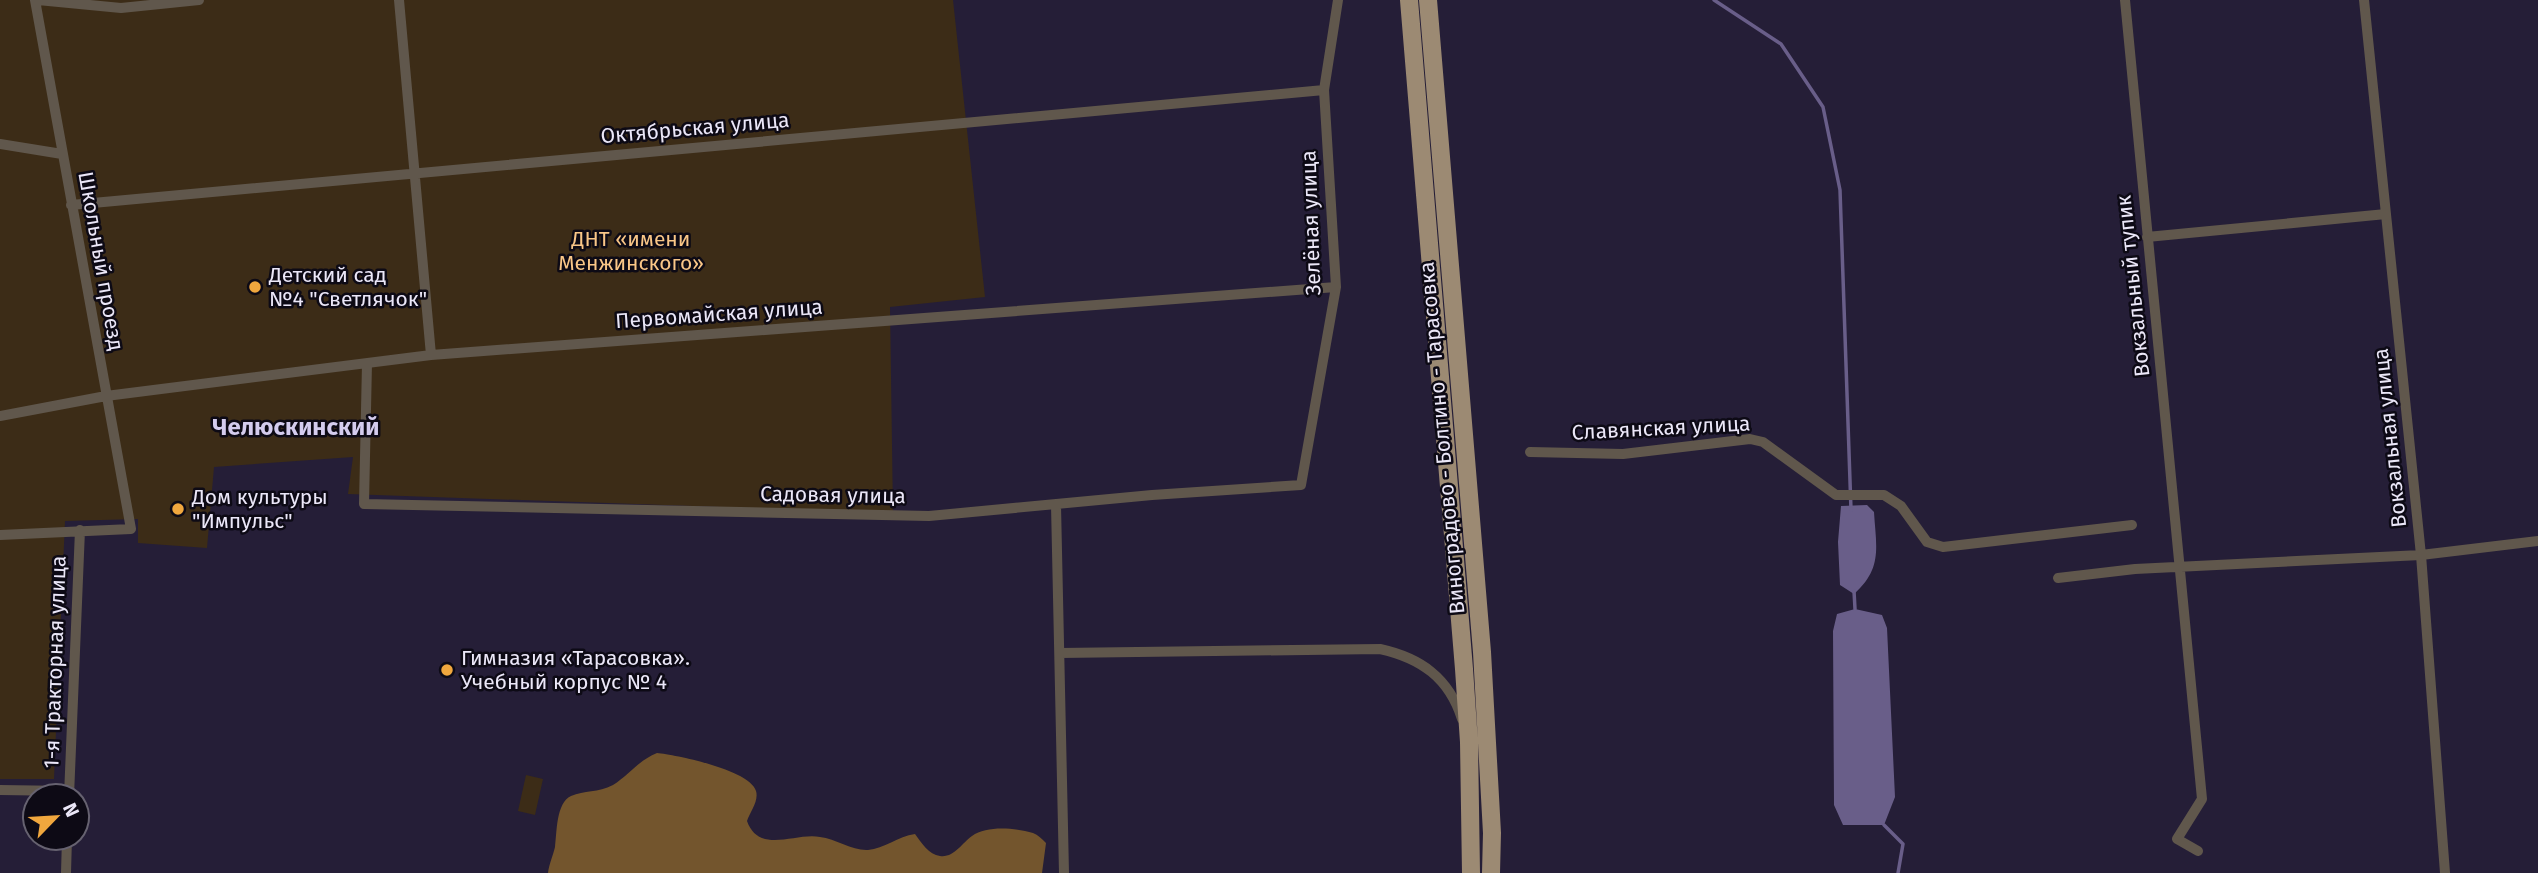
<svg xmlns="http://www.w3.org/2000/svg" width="2538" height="873" font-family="'Fira Sans',sans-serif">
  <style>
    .green { fill: #3c2c17 }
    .forest { fill: #73552d }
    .water { fill: #695e89 }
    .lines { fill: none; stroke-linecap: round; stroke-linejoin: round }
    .stream { stroke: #695e89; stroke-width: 3.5 }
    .minor { stroke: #60574c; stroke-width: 10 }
    .primary { stroke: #9c8a73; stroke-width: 18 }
    .poi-dot { fill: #f0a73e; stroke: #0d0a15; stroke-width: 2.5 }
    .labels { text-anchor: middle; stroke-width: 5; stroke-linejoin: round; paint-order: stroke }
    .street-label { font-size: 21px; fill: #ebe7f8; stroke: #0d0a15 }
    .park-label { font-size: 21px; fill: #f9c687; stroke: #0d0a15 }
    .poi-label { font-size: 21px; fill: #ebe7f8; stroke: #0d0a15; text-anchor: start }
    .quarter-label { font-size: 24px; font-weight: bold; fill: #d4ccee; stroke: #0d0a15 }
  </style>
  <rect width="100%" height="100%" fill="#251e37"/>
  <path class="green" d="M0,0H953L985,297L890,307L893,513L348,494L353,457L214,467L207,548L138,543V519L65,521L54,779H0Z
    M526,775L543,779L535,815L518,811Z"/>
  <path class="forest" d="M657,753C677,755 750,770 756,791C759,801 750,812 747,821C759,855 796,832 820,837C836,839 853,851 868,850C884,849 898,836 915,834C921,842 929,855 940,856C954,858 962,843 972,836C987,825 1016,828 1033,833C1038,835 1042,839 1046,843L1042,873H548C549,864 553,856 555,847C557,832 556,803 571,796C584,790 598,793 613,785C629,775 639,760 657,753Z"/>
  <path class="water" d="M1867,505L1874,512C1876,547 1883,568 1854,594L1840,585L1838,542L1841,506Z
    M1855,609L1882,615L1887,628L1895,797L1884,825H1843L1834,805L1833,631L1837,614Z"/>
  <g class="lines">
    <path class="stream" d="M1714,0L1781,44L1823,107L1840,190L1851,510
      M1854,591L1855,609
      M1884,825L1903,844L1898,873"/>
    <path class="minor" d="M38,0L121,8L199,0
      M399,0L431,355
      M2125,0L2202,799L2177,839L2198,851
      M2364,0L2421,555L2445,873
      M0,144L62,154
      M71,205L1324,90
      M2147,237L2386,214
      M367,363L364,504L929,516L1152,495L1301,485L1336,287L1324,90L1338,0
      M0,416L106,396L431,355L1336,287
      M1530,452L1623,454L1750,439L1763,442L1836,495H1884L1901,506L1927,542L1943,547L2132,525
      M1056,505L1064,873
      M0,535L131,529L35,0
      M2058,578L2135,569L2421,555L2538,541
      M1060,653L1380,649C1421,658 1449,678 1462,719
      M0,790L69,791
      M69,796L80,530
      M66,873L67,838"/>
    <path class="primary" d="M1409,0L1464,669L1469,742L1471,873
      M1428,0L1482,652L1492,833L1491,873"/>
  </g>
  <g class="poi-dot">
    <circle cx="255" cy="287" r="7"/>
    <circle cx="178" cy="509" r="7"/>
    <circle cx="447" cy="670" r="7"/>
  </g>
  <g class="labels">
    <g class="street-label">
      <text transform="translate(695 128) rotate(-5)" y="7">Октябрьская улица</text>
      <text transform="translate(1311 223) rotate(-92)" y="7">Зелёная улица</text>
      <text transform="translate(101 261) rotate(80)" y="7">Школьный проезд</text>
      <text transform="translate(2133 286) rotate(-96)" y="7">Вокзальный тупик</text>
      <text transform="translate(719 314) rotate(-4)" y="7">Первомайская улица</text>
      <text transform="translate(1661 428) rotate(-3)" y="7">Славянская улица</text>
      <text transform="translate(1442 438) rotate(-95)" y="7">Виноградово - Болтино - Тарасовка</text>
      <text transform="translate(2390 438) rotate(-96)" y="7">Вокзальная улица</text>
      <text transform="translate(833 495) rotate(1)" y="7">Садовая улица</text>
      <text transform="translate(55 662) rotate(-88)" y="7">1-я Тракторная улица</text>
    </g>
    <g class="park-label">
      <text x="631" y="246">ДНТ «имени<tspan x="631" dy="24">Менжинского»</tspan></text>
    </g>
    <g class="poi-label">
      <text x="269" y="282">Детский сад<tspan x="269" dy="24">№4 "Светлячок"</tspan></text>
      <text x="192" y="504">Дом культуры<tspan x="192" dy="24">"Импульс"</tspan></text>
      <text x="461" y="665">Гимназия «Тарасовка».<tspan x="461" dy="24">Учебный корпус № 4</tspan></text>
    </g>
    <g class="quarter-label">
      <text x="296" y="435">Челюскинский</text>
    </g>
  </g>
  <g transform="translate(56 817) rotate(65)"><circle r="33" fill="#0d0a15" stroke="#666270" stroke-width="2"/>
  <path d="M0-5L12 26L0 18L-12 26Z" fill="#f0a73e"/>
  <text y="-10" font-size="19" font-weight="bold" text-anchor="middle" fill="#ebe7f8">N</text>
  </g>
</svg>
